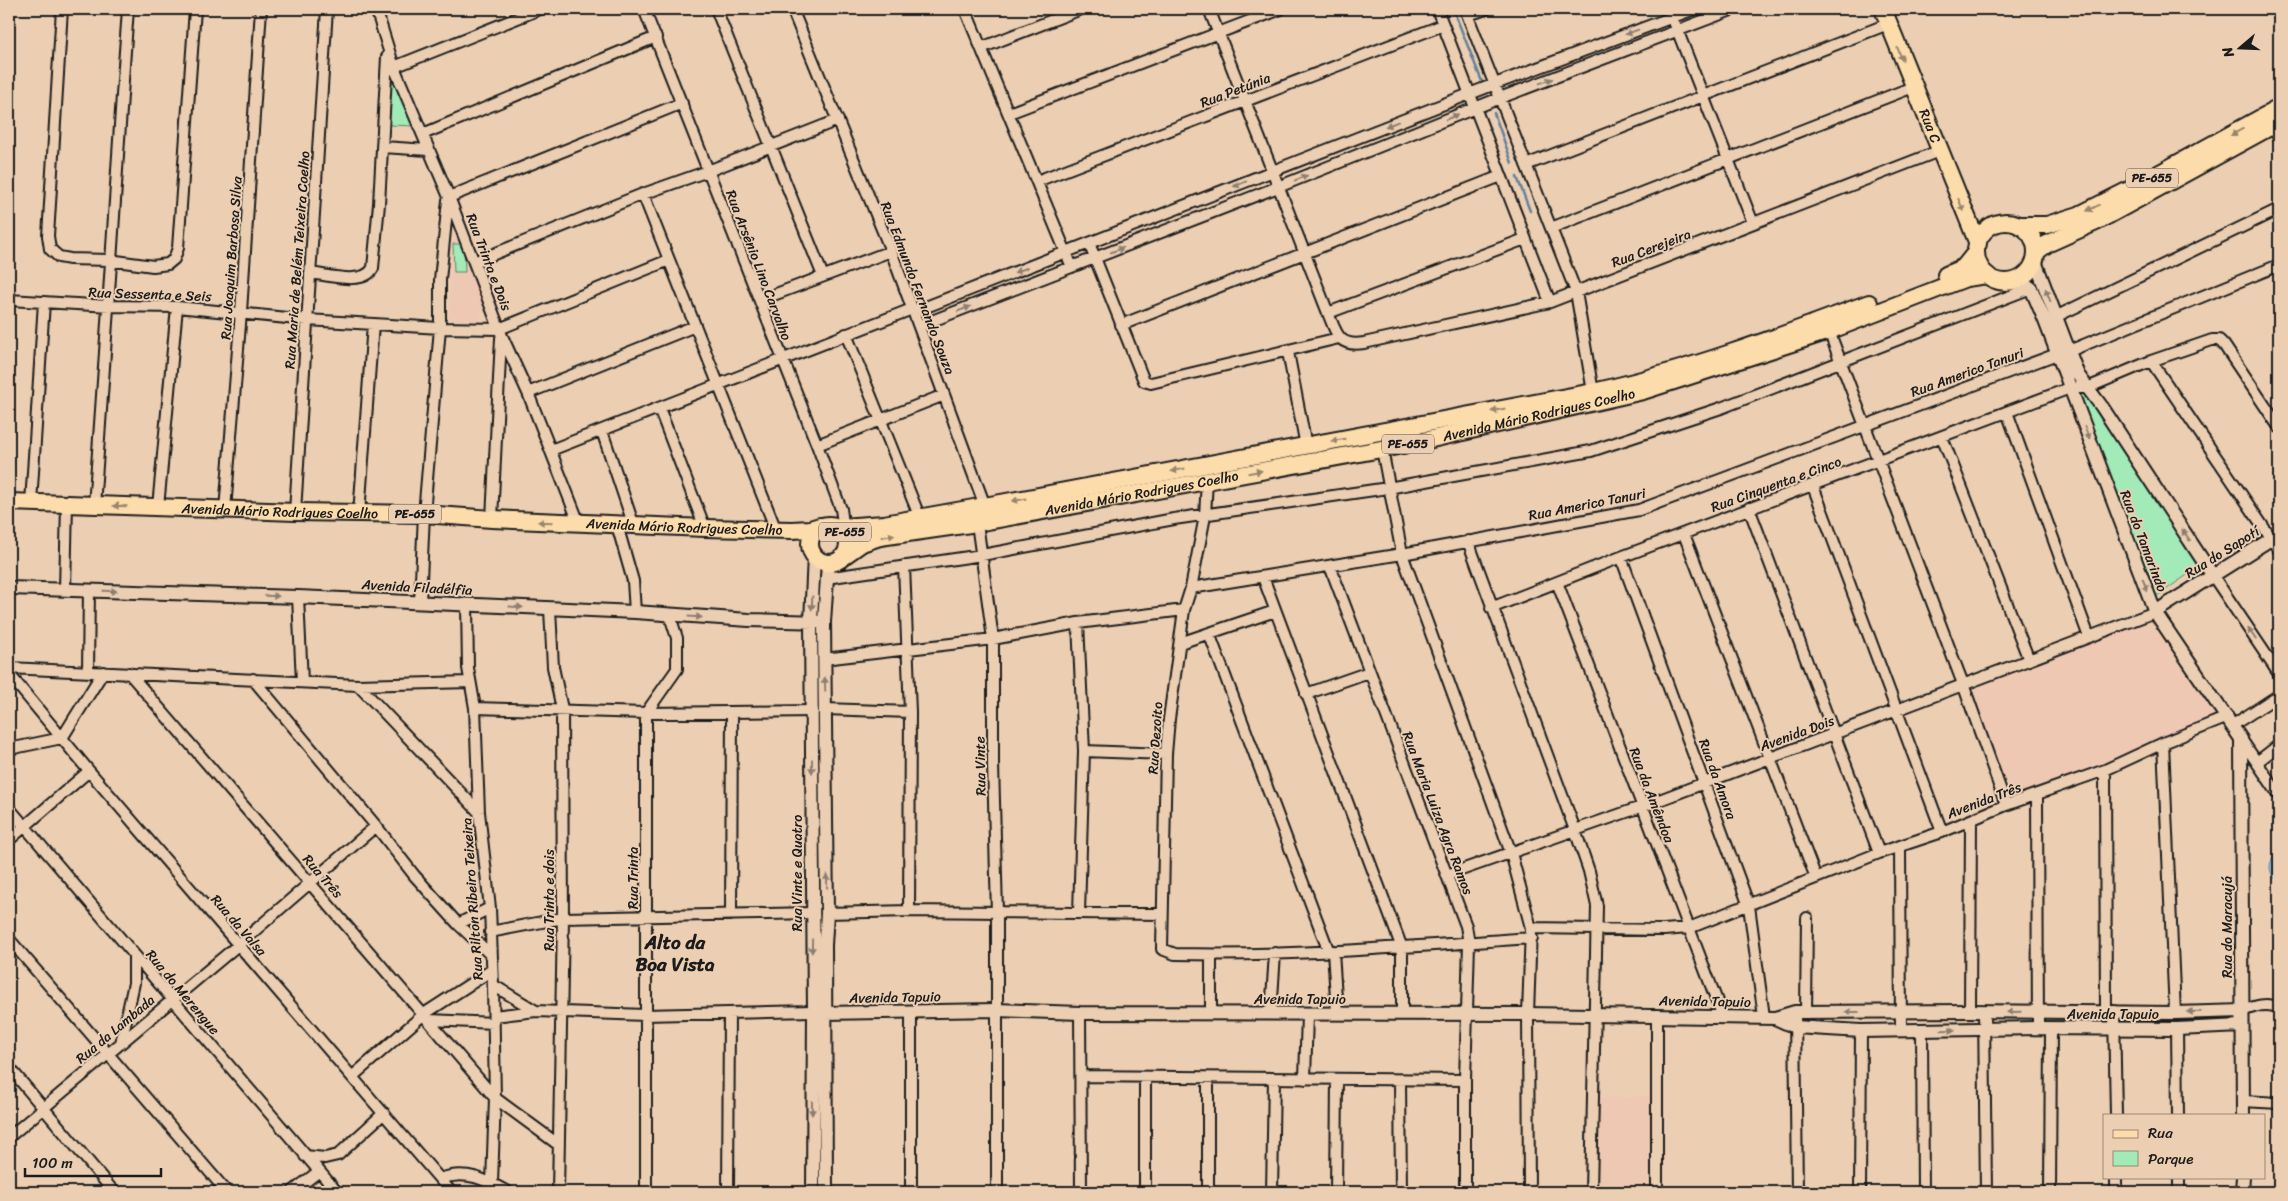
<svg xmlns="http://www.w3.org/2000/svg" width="2288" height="1201" font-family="Sriracha,sans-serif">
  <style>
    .built { fill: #eec8b3 }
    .green { fill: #a2eab7; stroke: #5f836a }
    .water { fill: #94c4f0; stroke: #64819b }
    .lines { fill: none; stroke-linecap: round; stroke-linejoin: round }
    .stream { stroke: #64819b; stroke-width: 2.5 }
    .minor-casing { stroke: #1c1c1c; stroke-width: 14 }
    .tertiary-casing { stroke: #1c1c1c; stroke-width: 16 }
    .primary-casing { stroke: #1c1c1c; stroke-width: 20 }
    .minor { stroke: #eccfb3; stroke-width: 10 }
    .tertiary { stroke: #eccfb3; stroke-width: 12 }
    .primary { stroke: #fddcac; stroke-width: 16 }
    .oneway { fill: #8e7e6f }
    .oneway2 { fill: #98866b }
    .labels { text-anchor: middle; stroke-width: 4; stroke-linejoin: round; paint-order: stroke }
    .shield { fill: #eccfb3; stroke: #5a5249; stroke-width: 1 }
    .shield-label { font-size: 12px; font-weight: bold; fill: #1c1c1c }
    .street-label { font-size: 14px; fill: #1c1c1c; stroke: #eccfb3 }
    .district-label { font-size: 19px; font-weight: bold; fill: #1c1c1c; stroke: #eccfb3 }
  </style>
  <rect width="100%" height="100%" fill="#eccfb3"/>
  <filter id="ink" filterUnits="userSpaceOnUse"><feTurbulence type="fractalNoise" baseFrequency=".02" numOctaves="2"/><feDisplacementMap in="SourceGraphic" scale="10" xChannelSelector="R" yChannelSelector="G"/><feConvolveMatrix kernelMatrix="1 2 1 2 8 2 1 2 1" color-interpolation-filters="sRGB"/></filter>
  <g filter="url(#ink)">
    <path class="built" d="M462,236L487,304H482L480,323L448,319L453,240Z
      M2149,621L2218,717L2012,797L1970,690Z
      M1650,1096L1651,1192H1598V1098Z"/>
    <path class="green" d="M390,66L416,126L387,125Z
      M453,244H464L465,272H454Z
      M2086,392L2203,564L2157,596L2079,397L2081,393Z"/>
    <path class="water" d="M2279,852V882C2267,874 2267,860 2279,852Z"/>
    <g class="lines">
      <path class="stream" d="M1453,9L1483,84
        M1494,113L1512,163
        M1517,177L1530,211
        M2276,1032H2279"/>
      <g class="minor-casing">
        <path id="minor" d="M62,9L48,236L50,249L59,257L70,259L109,260L153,266L168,264L174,259L178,248L195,9
          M376,9L394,67L449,197L502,336L528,393L579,523
          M644,9L817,445L841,509L844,530
          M716,9L823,276
          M792,9L891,251L985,506
          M965,9L1072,267
          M1209,9L1328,313C1337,334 1338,347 1364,343L1550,302L1939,151
          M1437,9L1550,302
          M1465,9L1576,292L1593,392
          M1669,9L1753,223
          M1468,15L1486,9
          M981,48L1081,9
          M394,67L540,9
          M1009,113L1281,9
          M2271,127L2279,137
          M423,134L656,37
          M383,147L428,150
          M1526,165L1888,24
          M1037,181L1443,25
          M643,194L776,530
          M449,197L682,103
          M1551,228L1913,87
          M1089,243L1144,381L1151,383L1339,338
          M474,262L643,194L708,171L838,120
          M310,273C328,275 364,286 373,268L379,204L387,57
          M9,300L110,306L177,307L307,320L440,328L499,329L669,260
          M760,300L891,251
          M913,312L1495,84L1694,9
          M1328,313L1525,239
          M2051,319L2279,209
          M1121,325L1501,176
          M919,326L1278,187L1500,98L1734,9
          M1829,331L1963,684L2006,805
          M846,334L920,518
          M2069,351L2279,265
          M1288,352L1306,446
          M2151,361L2279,550
          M528,393L695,326
          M659,408L705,528
          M2007,412L2089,637
          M602,431L634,526
          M1942,437L2029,660
          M817,445L944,395
          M1382,449L1402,554L1511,853L1531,928L1528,1014L1529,1192
          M551,450L912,309
          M1207,480L1205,516L1191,588L1184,610L1169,719L1166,754L1162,949L1175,954C1294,957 1413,946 1532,938
          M1813,486L1942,832
          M31,503L44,302
          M94,505C107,339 116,174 128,9
          M158,507L177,307
          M1749,508L1879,853
          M225,510L241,312L261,9
          M295,512L327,9
          M359,514L373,324
          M492,519L501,338
          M977,523L993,639V764L997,913V1192
          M617,525L633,581L635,612
          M1684,534L1816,878
          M1468,541L1575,830L1589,871L1597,906L1591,1192
          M1621,557L1749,906L1764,1017
          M904,566L910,712L909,911
          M1330,566L1466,926L1469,943L1465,1080V1192
          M2213,576L2279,674
          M1263,577L1402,948V1014
          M826,578L982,555L1174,519L1388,488L1591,451L1721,408L2031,288
          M1557,582L1723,1017
          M1191,588L1402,554L1639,510L2057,354
          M65,590L67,504
          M298,597L302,682
          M420,602L424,514L440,328V280L448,200
          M467,604L468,668L475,708L479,812L490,908L493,985L495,1098L492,1183L494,1192
          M1491,608L1621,557L2070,388H2087L2151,361L2212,340H2219L2224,345L2279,427
          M550,609L553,667L562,709L563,918L558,1192
          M1078,623L1084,751L1079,913
          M1209,633L1329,952
          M1180,643L1275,611
          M824,659L993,639L1078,623L1184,610
          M9,668L358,685L470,682
          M88,671L89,590
          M129,673L495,1098L559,1145
          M9,674L89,771L451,1192
          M253,679L376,826L414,875L458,924L491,955
          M358,685L479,812
          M1306,694L1369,672
          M475,708L646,713L813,711
          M825,709L910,712
          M2233,725L2279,695
          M2241,739L2279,795
          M2163,743L2175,1013
          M9,749L62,738L103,672
          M1084,751L1166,754
          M2257,762L2279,745
          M2105,770L2106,1011
          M2037,795L2038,1028
          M9,808L337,1192
          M9,840L89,771
          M1900,847L1901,1031
          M1447,875L1641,807L2155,612
          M827,913L909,911L1162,914
          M731,915L732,713
          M458,924L490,908
          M1531,928L1664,930L1689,928L1879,853L1942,832L2006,805L2105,770L2163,743L2228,717
          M490,932L563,918L813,913
          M9,939L227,1192
          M1333,951L1337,1014
          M493,985L536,1011L645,1015L814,1011
          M1970,1011L1971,820
          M2114,1011L2116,1115
          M2243,1011C2255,1006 2267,1002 2279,1008
          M911,1012V1192
          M1795,1012L1797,1192
          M1984,1012L1986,1192
          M1080,1013L1081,1192
          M1211,1013V955
          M1806,1013L1807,918
          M1271,1014L1275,953
          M494,1016L536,1011
          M430,1020L494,1023
          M2177,1029L2178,1115
          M1922,1030L1923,1192
          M121,1043L134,983V956
          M9,1067L114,1192
          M353,1076L424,1014L492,970
          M1081,1076L1465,1080
          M1145,1077V1192
          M1208,1079V1192
          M1305,1079L1307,1014
          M1400,1080L1401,1192
          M2243,1101L2279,1103
          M9,1137L238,945L376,826
          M305,1156L325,1158L338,1155L384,1113
          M2116,1177V1192
          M2179,1177V1192
          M440,1179C466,1169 486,1180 508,1192
          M292,1192L318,1172
          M646,1192V713L677,669V638L670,616
          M728,1192L729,1014
          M1272,1192L1274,1078
          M1336,1192L1337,1079
          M1657,1192V1015
          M1860,1192L1861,1031
          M2050,1192L2051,1029"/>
      </g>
      <g class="tertiary-casing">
        <path id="tertiary" d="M2035,261L2078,375L2102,407L2213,576
          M2019,279L2031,288L2045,321L2155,612L2241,739L2243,1115
          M9,588L298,597L635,612L749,620L824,622
          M2155,612L2279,534
          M825,1013L996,1010L1080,1013L1528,1014L1775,1018L1795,1012L1970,1011L2175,1013L2243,1011
          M1775,1018L1795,1027L1861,1031L2038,1028L2177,1029L2242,1026
          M813,1192L814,1011L811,622L814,555
          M826,1192L825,945L827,913L824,622L828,563
          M2242,1192L2243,1177"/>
      </g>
      <g class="primary-casing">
        <g id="primary">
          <path id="s1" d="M1883,9L1978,244"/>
          <circle cx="2006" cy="252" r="30"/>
          <path d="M2019,225H2047L2079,215L2127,191L2279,108"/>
          <path d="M2036,252L2047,244L2096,222L2279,122"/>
          <path d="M1946,275L1964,267L1976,252"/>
          <path id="s2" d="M9,502L295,512L424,514L492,519L705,528L792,530L810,529L820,526"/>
          <circle cx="829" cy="544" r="19"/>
          <path d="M840,527L884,524L985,506L1593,392C1687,371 1779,337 1869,303"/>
          <path id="s3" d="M845,555L862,543L880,537L977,523L1414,443L1643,391L1829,331L1966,278L1987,275"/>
        </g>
      </g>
      <use href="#minor" class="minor"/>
      <use href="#tertiary" class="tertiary"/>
      <use href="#primary" class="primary"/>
    </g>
    <defs><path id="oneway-solid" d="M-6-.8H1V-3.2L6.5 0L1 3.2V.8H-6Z" transform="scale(1.25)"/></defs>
    <g class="oneway">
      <use href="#oneway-solid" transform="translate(1632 32) rotate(160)"/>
      <use href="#oneway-solid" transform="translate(1546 81) rotate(-20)"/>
      <use href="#oneway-solid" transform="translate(1452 117) rotate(-22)"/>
      <use href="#oneway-solid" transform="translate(1392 124) rotate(158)"/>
      <use href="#oneway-solid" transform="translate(1301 178) rotate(-22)"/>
      <use href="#oneway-solid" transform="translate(1240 184) rotate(158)"/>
      <use href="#oneway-solid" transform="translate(1117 250) rotate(-21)"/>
      <use href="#oneway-solid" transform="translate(1021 270) rotate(159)"/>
      <use href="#oneway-solid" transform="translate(2048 295) rotate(-111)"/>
      <use href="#oneway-solid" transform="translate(964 309) rotate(-21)"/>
      <use href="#oneway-solid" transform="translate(2087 433) rotate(69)"/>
      <use href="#oneway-solid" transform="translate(2186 535) rotate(-123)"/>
      <use href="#oneway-solid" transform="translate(2145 585) rotate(69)"/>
      <use href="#oneway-solid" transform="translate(110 591) rotate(2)"/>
      <use href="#oneway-solid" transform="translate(272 596) rotate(2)"/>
      <use href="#oneway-solid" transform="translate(812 603) rotate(93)"/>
      <use href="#oneway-solid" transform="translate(516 607) rotate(3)"/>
      <use href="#oneway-solid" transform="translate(695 617) rotate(3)"/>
      <use href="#oneway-solid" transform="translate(2252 634) rotate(-124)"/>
      <use href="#oneway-solid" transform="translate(825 684) rotate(-92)"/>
      <use href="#oneway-solid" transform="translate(812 766) rotate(90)"/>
      <use href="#oneway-solid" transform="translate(827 881) rotate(-91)"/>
      <use href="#oneway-solid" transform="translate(812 946) rotate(91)"/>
      <use href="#oneway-solid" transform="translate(1852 1012) rotate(180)"/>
      <use href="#oneway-solid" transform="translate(2014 1012) rotate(179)"/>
      <use href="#oneway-solid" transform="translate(2194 1012) rotate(178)"/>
      <use href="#oneway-solid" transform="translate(1948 1030) rotate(-1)"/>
      <use href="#oneway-solid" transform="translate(812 1108) rotate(90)"/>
    </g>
    <g class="oneway2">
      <use href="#oneway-solid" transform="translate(1900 54) rotate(68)"/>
      <use href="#oneway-solid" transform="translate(2237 132) rotate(151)"/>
      <use href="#oneway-solid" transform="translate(1961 205) rotate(67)"/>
      <use href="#oneway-solid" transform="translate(2093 208) rotate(154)"/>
      <use href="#oneway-solid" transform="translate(1498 410) rotate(168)"/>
      <use href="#oneway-solid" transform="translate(1338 440) rotate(170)"/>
      <use href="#oneway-solid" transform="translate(1178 470) rotate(169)"/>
      <use href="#oneway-solid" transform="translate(1255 472) rotate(-10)"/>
      <use href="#oneway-solid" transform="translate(1019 500) rotate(169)"/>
      <use href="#oneway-solid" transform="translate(120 506) rotate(-178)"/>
      <use href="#oneway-solid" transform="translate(545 522) rotate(-178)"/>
      <use href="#oneway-solid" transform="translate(888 536) rotate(-9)"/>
    </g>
  </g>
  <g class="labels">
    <g class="shield">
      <rect x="2126" y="168.5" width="52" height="19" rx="4"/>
      <rect x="1382" y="434.5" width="52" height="19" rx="4"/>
      <rect x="389" y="504.5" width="52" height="19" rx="4"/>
      <rect x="819" y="522.5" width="52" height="19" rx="4"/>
    </g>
    <g class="shield-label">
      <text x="2152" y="182">PE-655</text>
      <text x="1408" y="448">PE-655</text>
      <text x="415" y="518">PE-655</text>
      <text x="845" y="536">PE-655</text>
    </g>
    <g class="street-label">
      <text transform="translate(1235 90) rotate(-21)" y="5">Rua Petúnia</text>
      <text dy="5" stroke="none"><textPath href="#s1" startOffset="126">Rua C</textPath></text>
      <text transform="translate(1651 248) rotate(-21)" y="5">Rua Cerejeira</text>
      <text transform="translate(231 258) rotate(-86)" y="5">Rua Joaquim Barbosa Silva</text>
      <text transform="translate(297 260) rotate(-86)" y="5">Rua Maria de Belém Teixeira Coelho</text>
      <text transform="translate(489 262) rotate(69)" y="5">Rua Trinta e Dois</text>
      <text transform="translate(759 265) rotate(69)" y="5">Rua Arsênio Lino Carvalho</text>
      <text transform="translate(918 288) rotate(69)" y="5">Rua Edmundo Fernando Souza</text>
      <text transform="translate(150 294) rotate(2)" y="5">Rua Sessenta e Seis</text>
      <text transform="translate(1967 372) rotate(-20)" y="5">Rua Americo Tanuri</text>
      <text dy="5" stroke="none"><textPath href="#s3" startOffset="710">Avenida Mário Rodrigues Coelho</textPath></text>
      <text transform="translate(1776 484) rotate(-20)" y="5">Rua Cinquenta e Cinco</text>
      <text dy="5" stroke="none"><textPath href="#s3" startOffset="305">Avenida Mário Rodrigues Coelho</textPath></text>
      <text transform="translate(1587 504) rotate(-11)" y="5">Rua Americo Tanuri</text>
      <text dy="5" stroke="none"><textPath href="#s2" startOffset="271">Avenida Mário Rodrigues Coelho</textPath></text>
      <text dy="5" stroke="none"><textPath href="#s2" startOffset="676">Avenida Mário Rodrigues Coelho</textPath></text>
      <text transform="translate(2144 541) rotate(69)" y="5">Rua do Tamarindo</text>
      <text transform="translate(2222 552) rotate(-32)" y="5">Rua do Sapotí</text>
      <text transform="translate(417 587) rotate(3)" y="5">Avenida Filadélfia</text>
      <text transform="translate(1797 733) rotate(-20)" y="5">Avenida Dois</text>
      <text transform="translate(1155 738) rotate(-86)" y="5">Rua Dezoito</text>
      <text transform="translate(980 766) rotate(-91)" y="5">Rua Vinte</text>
      <text transform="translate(1718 779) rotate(70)" y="5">Rua da Amora</text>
      <text transform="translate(1652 795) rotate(69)" y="5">Rua da Amêndoa</text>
      <text transform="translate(1984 800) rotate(-21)" y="5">Avenida Três</text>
      <text transform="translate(1438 813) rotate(69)" y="5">Rua Maria Luiza Agra Ramos</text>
      <text transform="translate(797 873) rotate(-90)" y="5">Rua Vinte e Quatro</text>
      <text transform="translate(323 876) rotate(49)" y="5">Rua Três</text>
      <text transform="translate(633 878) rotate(-90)" y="5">Rua Trinta</text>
      <text transform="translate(472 899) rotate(-94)" y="5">Rua Rilton Ribeiro Teixeira</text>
      <text transform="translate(549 900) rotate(-90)" y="5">Rua Trinta e dois</text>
      <text transform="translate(239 925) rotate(49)" y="5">Rua da Valsa</text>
      <text transform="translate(2227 927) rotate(-90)" y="5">Rua do Maracujá</text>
      <text transform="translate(183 992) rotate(50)" y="5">Rua do Merengue</text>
      <text transform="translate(895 997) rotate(-1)" y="5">Avenida Tapuio</text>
      <text x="1300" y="1004">Avenida Tapuio</text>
      <text transform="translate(1705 1001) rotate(1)" y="5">Avenida Tapuio</text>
      <text x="2113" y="1019">Avenida Tapuio</text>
      <text transform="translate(115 1029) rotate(-40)" y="5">Rua da Lambada</text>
    </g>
    <g class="district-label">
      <text x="675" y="949">Alto da<tspan x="675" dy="22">Boa Vista</tspan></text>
    </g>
  </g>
  <rect width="2288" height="1201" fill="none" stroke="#eccfb3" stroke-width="30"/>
  <rect x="15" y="15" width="2258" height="1171" fill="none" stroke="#1c1c1c" stroke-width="2" filter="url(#ink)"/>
  <rect x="2103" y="1114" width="162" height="65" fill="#eccfb3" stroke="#998777"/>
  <rect x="2113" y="1130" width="25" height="8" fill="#fddcac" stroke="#998777"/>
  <text x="2148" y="1138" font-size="15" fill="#1c1c1c">Rua</text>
  <rect x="2113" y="1151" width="25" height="15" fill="#a2eab7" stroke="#998777"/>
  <text x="2148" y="1164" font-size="15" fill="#1c1c1c">Parque</text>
  <g transform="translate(2240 48) rotate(251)" stroke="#eccfb3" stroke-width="4" paint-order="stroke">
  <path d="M0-4L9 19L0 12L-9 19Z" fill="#1c1c1c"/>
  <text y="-8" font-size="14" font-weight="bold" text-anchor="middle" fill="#1c1c1c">N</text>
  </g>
  <path d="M25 1168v8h136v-8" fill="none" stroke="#1c1c1c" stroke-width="2.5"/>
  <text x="32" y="1168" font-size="15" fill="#1c1c1c" stroke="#eccfb3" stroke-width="4" paint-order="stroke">100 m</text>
</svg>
